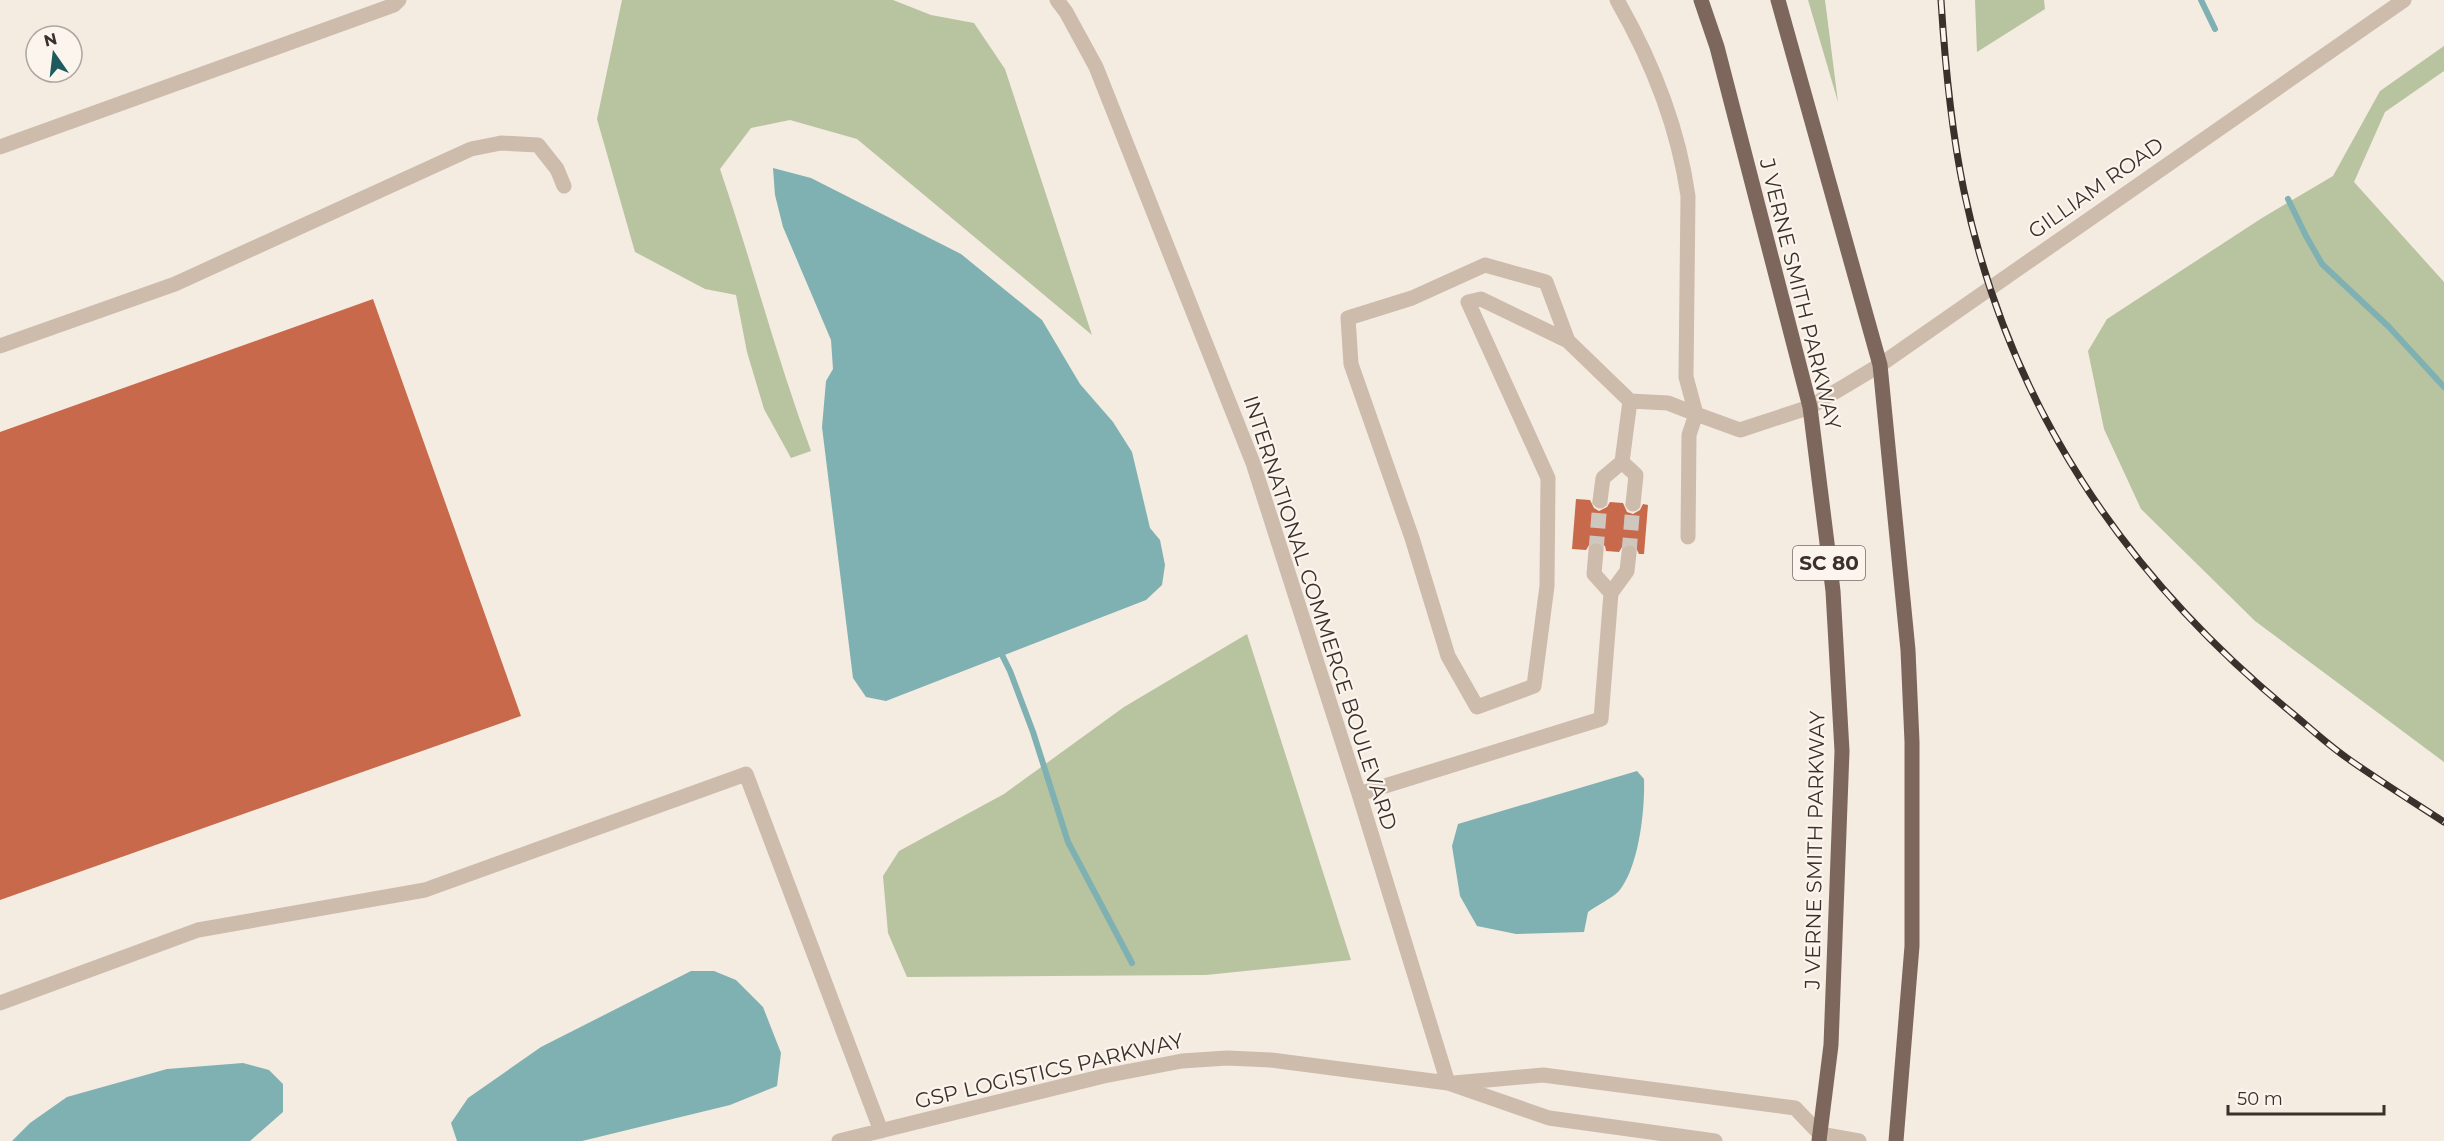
<svg xmlns="http://www.w3.org/2000/svg" width="2444" height="1141" font-family="Montserrat,sans-serif">
  <style>
    .green { fill: #b8c4a0 }
    .water { fill: #7fb0b2 }
    .lines { fill: none; stroke-linecap: round; stroke-linejoin: round }
    .stream { stroke: #7fb0b2; stroke-width: 6 }
    .building { fill: #c8694b }
    .minor-tunnel { stroke: #cfc6bd; stroke-width: 15; stroke-dasharray: 15 8; stroke-linecap: butt }
    .minor { stroke: #cdbbac; stroke-width: 15 }
    .major { stroke: #7d675c; stroke-width: 15 }
    .rail-casing { stroke: #3b302b; stroke-width: 7 }
    .rail { stroke: #fbf5ee; stroke-width: 4.5; stroke-dasharray: 14; stroke-linecap: butt }
    .labels { text-anchor: middle; stroke-width: 4.5; stroke-linejoin: round; paint-order: stroke }
    .shield { fill: #fbf5ee; stroke: #756b66; stroke-width: 1.5 }
    .shield-label { font-size: 20px; font-weight: bold; fill: #3b302b }
    .street-label { font-size: 21px; fill: #3b302b; stroke: #fbf5ee }
  </style>
  <rect width="100%" height="100%" fill="#f4ebe1"/>
  <path class="green" d="M622,0H893L931,15L974,23L1005,69L1092,335L857,139L790,120L751,128L720,169C752,263 777,359 811,451L791,458L764,409L747,352L736,295L705,289L635,252L597,119Z
    M1808,0H1825L1838,102Z
    M1975,0H2044L2045,9L1977,52Z
    M2444,46V71L2385,112L2354,182L2444,282V762L2255,621L2141,509L2104,429L2088,351L2107,319L2262,218L2333,176L2380,91Z
    M1247,634L1351,960L1206,975L907,977L888,933L883,876L899,851L1004,794L1124,707Z"/>
  <path class="water" d="M773,168L811,178L961,254L1042,320L1080,384L1113,422L1132,452L1150,528L1160,540L1165,565L1162,585L1146,600L886,701L866,697L853,678L822,427L826,381L833,369L831,340L783,227L775,195Z
    M1637,771L1644,779C1645,810 1639,867 1619,891C1611,899 1597,905 1588,912L1584,932L1516,934L1477,926L1460,896L1452,846L1458,824Z
    M691,971H714L736,980L763,1007L781,1053L777,1086L730,1105L582,1141H457L451,1123L468,1098L541,1047Z
    M243,1063L269,1070L283,1084V1112L250,1141H12L30,1123L67,1097L167,1069Z"/>
  <g class="lines">
    <path class="stream" d="M2201,0L2215,29
      M2288,199L2306,236L2322,264L2389,327L2444,387
      M1002,655L1010,671L1033,732L1068,842L1132,963"/>
  </g>
  <path class="building" d="M373,299L521,716L0,900V432Z
    M1576,499L1590,500L1594,508L1599,511L1607,507L1610,502L1623,503L1627,512L1633,514L1640,510L1643,504L1648,505L1644,554H1639L1635,546L1629,543L1622,547L1619,552L1606,551L1605,546L1597,541L1591,542L1586,550L1572,549Z"/>
  <g class="lines">
    <path class="minor-tunnel" d="M1596,551L1600,501
      M1629,553L1633,504"/>
    <path class="minor" d="M1057,0L1066,12L1096,67L1253,463L1359,794L1448,1083
      M1617,0C1652,61 1678,126 1688,196L1686,377L1696,414L1740,430L1810,407L1880,365L2404,0
      M0,147L394,5L399,0
      M1568,341L1481,299L1468,302L1548,478L1547,586L1534,686L1477,707L1448,656L1412,538L1351,364L1348,318L1412,298L1485,265L1546,282L1568,341L1630,401L1622,462L1603,478L1600,501
      M0,346L175,284L471,149L501,143L538,145L557,169L564,186
      M1630,401L1668,403L1696,414L1689,435L1688,537
      M1622,462L1636,475L1633,504
      M1596,551L1594,574L1611,593
      M1359,794L1601,719L1611,593L1627,571L1629,553
      M0,1003L198,930L425,890L746,774L881,1131
      M1454,1083L1543,1075L1795,1108L1820,1134L1859,1141
      M839,1141L1104,1076L1182,1061L1227,1058L1271,1060L1448,1083L1549,1118L1715,1141"/>
    <path class="major" d="M1701,0L1717,47L1810,407L1833,591L1842,751L1831,1045L1819,1141
      M1778,0L1880,365L1908,650L1912,742V946L1896,1141"/>
    <g class="rail-casing">
      <path id="rail" d="M1941,0C1945,64 1951,129 1964,191C2009,406 2124,575 2292,713C2310,728 2327,744 2347,758C2378,780 2412,801 2444,822"/>
    </g>
    <use href="#rail" class="rail"/>
  </g>
  <g class="labels">
    <rect class="shield" x="1793" y="546" width="72" height="34" rx="4.5"/>
    <g class="shield-label">
      <text x="1829" y="570">SC 80</text>
    </g>
    <g class="street-label">
      <text transform="translate(2096 188) rotate(-35)" y="7">GILLIAM ROAD</text>
      <text transform="translate(1800 294) rotate(76)" y="7">J VERNE SMITH PARKWAY</text>
      <text transform="translate(1320 613) rotate(72)" y="7">INTERNATIONAL COMMERCE BOULEVARD</text>
      <text transform="translate(1815 850) rotate(-89)" y="7">J VERNE SMITH PARKWAY</text>
      <text transform="translate(1049 1071) rotate(-13)" y="7">GSP LOGISTICS PARKWAY</text>
    </g>
  </g>
  <g transform="translate(54 54) rotate(346)"><circle r="28" fill="#fbf5ee" stroke="#aea6a0" stroke-width="1.5"/>
  <path d="M0-4.5L10 22L0 15L-10 22Z" fill="#1f5a5e"/>
  <text y="-9" font-size="16" font-weight="bold" text-anchor="middle" fill="#3b302b">N</text>
  </g>
  <path d="M2228 1105v9h156v-9" fill="none" stroke="#3b302b" stroke-width="3"/>
  <text x="2237" y="1105" font-size="18" fill="#3b302b" stroke="#fbf5ee" stroke-width="4.5" paint-order="stroke">50 m</text>
</svg>
